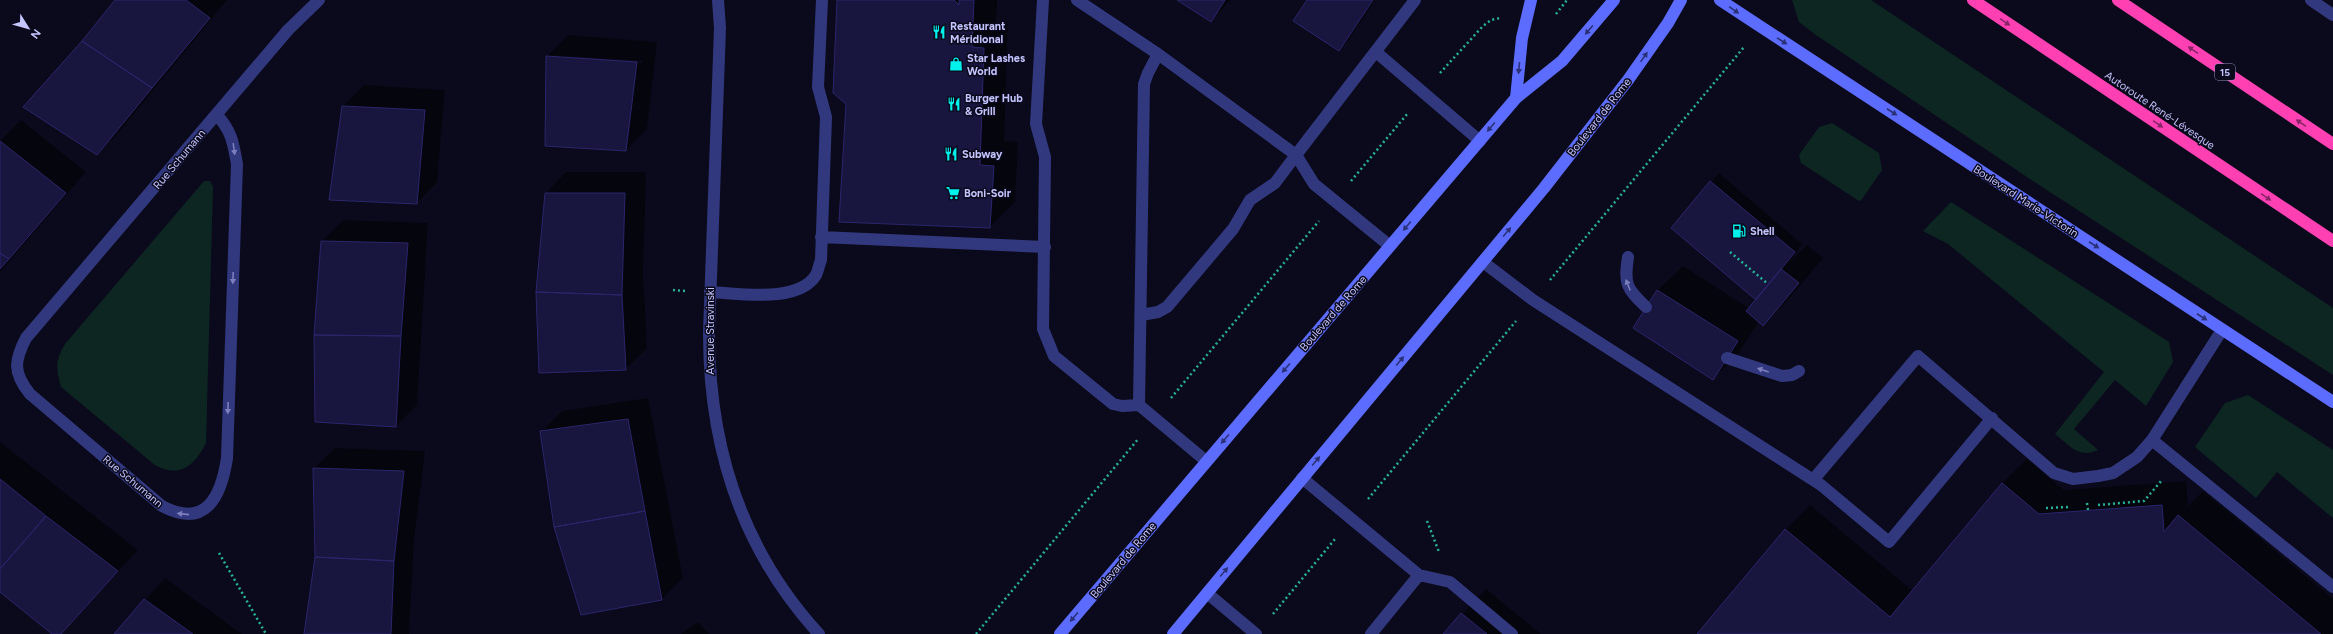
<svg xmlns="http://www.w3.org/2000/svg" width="2333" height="634" font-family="Figtree,sans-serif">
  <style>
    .green { fill: #0d2622 }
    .shadow { fill: #0007; fill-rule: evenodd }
    .building { fill: #18153e; stroke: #2b266b }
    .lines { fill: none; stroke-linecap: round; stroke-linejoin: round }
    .path { stroke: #25b399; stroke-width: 2.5; stroke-dasharray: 2 3; stroke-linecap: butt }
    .lane { stroke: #32387e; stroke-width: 12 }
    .street { stroke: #32387e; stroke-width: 12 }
    .secondary { stroke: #5c6cff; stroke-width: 12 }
    .highway { stroke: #ff40b3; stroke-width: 12 }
    .oneway { fill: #2b3177 }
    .oneway2 { fill: #852568 }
    .oneway3 { fill: #7c7ebe }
    .labels { text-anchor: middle; stroke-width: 3; stroke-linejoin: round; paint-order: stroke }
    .shield { fill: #0b0a1c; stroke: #8d8dbb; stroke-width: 1 }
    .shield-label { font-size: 10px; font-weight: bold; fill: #c5c5ff }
    .poi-label { font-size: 11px; font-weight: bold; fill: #c5c5ff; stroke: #0b0a1c; text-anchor: start }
    .street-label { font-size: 11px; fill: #c5c5ff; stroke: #0b0a1c }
  </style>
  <rect width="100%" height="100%" fill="#0b0a1c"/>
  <path class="green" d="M1792,0H1871L2333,308V375L2036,183L1816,35L1799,22Z
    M1832,123L1879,153L1882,170L1862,199L1859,201L1801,163L1799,155L1819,127Z
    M204,181H210L213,187L206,443C195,465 180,479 155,465L61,387C56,368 55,361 65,344Z
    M1951,202L2169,342L2173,362L2146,406L2115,380L2074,429L2098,450C2079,459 2070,446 2055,434L2104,372L1948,244L1923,231Z
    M2248,395L2333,450V518L2277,472L2256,498L2195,447L2225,403Z"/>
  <path class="shadow" d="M116,0H227L118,133L97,154L83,42Z
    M838,0H997L996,23L1008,24L1004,141L1018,142L1015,202L990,227L847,104Z
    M1179,0H1231L1210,21Z
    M1308,0H1375L1347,42L1339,50Z
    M568,35L657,42L647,129L626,150L547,56ZM566,56L642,61V63L566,58Z
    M364,85L445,90L437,182L417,203L330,199L343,106Z
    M21,120L86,172L0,272V141Z
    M566,172H646L643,273L647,348L626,369L540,372L546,193Z
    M1719,173L1802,244L1789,263L1807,245L1823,258L1788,300L1763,325L1759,321L1738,354L1713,378L1634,328L1658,290L1683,266L1750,309L1760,296L1672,228Z
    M343,220L428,223L417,405L396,426L315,335L322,241Z
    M648,398L683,578L662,599L541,432L562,411Z
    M0,442L138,550L60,634H54L0,592Z
    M335,448L425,451L414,540L409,634H305L316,557L314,468Z
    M2027,459L2064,490L2186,481L2188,506L2203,491L2333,599V634H1698L1785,530L1810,505L1913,591L2002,483Z
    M165,578L239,632L242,634H115Z
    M1486,589L1541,634H1444Z
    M698,622L709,634H681Z"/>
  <path class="building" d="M115,0H186L210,18L152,88L82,41Z
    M837,0H954L959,5V0H974L972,47L984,48L980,165L994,166L990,228L839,222L846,104L833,93Z
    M1177,0H1225L1211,22Z
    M1307,0H1373L1339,51L1293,21Z
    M82,41L152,88L97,155L23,107Z
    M546,56L637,62L626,151L545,146Z
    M342,106L425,110L417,204L329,200Z
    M0,141L66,193L9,259L0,253Z
    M1710,181L1795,252L1756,300L1671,228Z
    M545,193H625L622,295L536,292Z
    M321,241L408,243L401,336L314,335Z
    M0,253L9,259L0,269Z
    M1781,269L1799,283L1763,326L1746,311Z
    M1657,290L1738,341L1713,380L1633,328Z
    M536,292L622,295L626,370L539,373Z
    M314,335L401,336L396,427L315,422Z
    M628,419L645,511L554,527L540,431Z
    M313,468L404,471L394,561L315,557Z
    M0,479L46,516L0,569Z
    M2002,483L2039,514L2162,505L2164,532L2178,515L2321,634H1697L1785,529L1890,617Z
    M645,511L662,600L581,615L554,527Z
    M46,516L118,571L61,634H52L0,592V569Z
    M315,557L394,561L391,634H304Z
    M144,599L193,634H114Z
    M1461,613L1487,634H1443Z"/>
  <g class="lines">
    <path class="path" d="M1556,14L1567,0
      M1440,73L1483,26L1491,20L1500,18
      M1351,181L1408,113
      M1730,252L1768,284
      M1550,280L1744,47
      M673,290L685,291
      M1171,398L1319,221
      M1368,499L1516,321
      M2087,503L2088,510
      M2098,505L2144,501L2162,480
      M2046,508L2069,507
      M1427,521L1439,552
      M219,553L266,634
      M1273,614L1335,539
      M976,634L1139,438"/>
    <path class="lane" d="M1043,0L1036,124L1045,157L1043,329L1054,356L1113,404L1122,406L1139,405
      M1077,0L1158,54L1296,155L1275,183L1250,200L1233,229L1167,307L1158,312L1141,315
      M1376,52L1480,141
      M1158,54L1148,73L1144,84L1139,405L1206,461
      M821,237L1045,247
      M1390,246L1314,184L1296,155L1415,0
      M1628,257C1624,284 1626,288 1646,307
      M1483,262L1533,300L1821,485L1889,542L1992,418
      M710,292C739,293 798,304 816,275C818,271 819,265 821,260L826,117L818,87L822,0
      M1727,358L1782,376L1792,375L1799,371
      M2152,440L2333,587
      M1302,478L1419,575L1371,634
      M1813,480L1918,356L2054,473L2073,479L2098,476L2113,473L2137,457L2152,440L2222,330
      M1419,575L1450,582L1512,634
      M1207,593L1256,634"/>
    <path class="street" d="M718,0L720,28L709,333C709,447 741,549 819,634
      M2311,0L2333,15
      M217,115C232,132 233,142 237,164L227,458C221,498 205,529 162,506L30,394C13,373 14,361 26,338L288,30L319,0"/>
    <path class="secondary" d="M1720,0L2333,402
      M1516,98L1522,38L1531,0
      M1060,634L1516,98L1562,61L1614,0
      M1173,634L1544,188L1628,80L1668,23L1681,0"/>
    <path class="highway" d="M1973,0L2333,241
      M2118,0L2333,144"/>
  </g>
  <defs><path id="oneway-solid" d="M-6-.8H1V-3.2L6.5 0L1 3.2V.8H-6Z"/></defs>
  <g class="oneway">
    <use href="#oneway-solid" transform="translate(1734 10) rotate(35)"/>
    <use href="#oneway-solid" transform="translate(1589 30) rotate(130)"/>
    <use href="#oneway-solid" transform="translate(1782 41) rotate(32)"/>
    <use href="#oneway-solid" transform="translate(1644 57) rotate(-55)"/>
    <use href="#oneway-solid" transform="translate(1519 68) rotate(95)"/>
    <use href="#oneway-solid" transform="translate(1892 112) rotate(33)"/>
    <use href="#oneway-solid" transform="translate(1491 127) rotate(130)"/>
    <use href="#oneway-solid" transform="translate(1407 226) rotate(130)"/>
    <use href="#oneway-solid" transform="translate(1507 232) rotate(-50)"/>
    <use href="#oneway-solid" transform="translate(2094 245) rotate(33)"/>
    <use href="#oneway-solid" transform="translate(2202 317) rotate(33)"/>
    <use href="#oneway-solid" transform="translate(1400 361) rotate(-50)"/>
    <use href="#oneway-solid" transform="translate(1286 368) rotate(131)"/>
    <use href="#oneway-solid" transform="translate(1225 439) rotate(131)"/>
    <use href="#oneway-solid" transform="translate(1316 461) rotate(-50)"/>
    <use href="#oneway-solid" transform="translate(1224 572) rotate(-50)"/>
    <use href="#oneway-solid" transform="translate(1074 617) rotate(131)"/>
  </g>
  <g class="oneway2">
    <use href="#oneway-solid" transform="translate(2005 22) rotate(34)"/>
    <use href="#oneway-solid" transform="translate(2193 50) rotate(-146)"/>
    <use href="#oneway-solid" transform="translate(2301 123) rotate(-146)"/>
    <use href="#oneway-solid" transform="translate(2158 124) rotate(34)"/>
    <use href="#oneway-solid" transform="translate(2266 197) rotate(34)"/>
  </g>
  <g class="oneway3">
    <use href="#oneway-solid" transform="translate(234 149) rotate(82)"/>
    <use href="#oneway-solid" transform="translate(233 278) rotate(92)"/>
    <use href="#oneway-solid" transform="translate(1628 285) rotate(-112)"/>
    <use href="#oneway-solid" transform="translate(1763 370) rotate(-161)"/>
    <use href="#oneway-solid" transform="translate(228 408) rotate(92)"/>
    <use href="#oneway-solid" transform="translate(183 514) rotate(-174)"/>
  </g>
  <defs>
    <g id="restaurant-bare" transform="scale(1.08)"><path d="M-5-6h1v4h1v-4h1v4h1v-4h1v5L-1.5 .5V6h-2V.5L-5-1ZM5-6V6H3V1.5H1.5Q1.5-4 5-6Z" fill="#00f0eb" stroke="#0b0a1c" stroke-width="2.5" paint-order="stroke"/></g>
    <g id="shop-bare" transform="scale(1.08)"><path d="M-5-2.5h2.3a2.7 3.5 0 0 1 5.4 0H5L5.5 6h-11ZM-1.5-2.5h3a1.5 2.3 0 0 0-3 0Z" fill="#00f0eb" stroke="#0b0a1c" stroke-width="2.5" paint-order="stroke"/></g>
    <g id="supermarket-bare" transform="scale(1.08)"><path d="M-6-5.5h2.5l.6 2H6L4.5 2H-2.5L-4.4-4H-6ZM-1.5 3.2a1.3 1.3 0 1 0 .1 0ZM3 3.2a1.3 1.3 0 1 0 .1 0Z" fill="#00f0eb" stroke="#0b0a1c" stroke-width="2.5" paint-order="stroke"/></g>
    <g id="fuel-bare" transform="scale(1.08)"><path d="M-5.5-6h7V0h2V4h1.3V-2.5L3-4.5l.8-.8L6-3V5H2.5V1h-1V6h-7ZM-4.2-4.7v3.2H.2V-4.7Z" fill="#00f0eb" stroke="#0b0a1c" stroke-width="2.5" paint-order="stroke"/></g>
  </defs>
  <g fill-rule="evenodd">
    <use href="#restaurant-bare" x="939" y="32"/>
    <use href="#shop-bare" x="956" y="64"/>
    <use href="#restaurant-bare" x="954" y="104"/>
    <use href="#restaurant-bare" x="951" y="154"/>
    <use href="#supermarket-bare" x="953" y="193"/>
    <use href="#fuel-bare" x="1739" y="231"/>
  </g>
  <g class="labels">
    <rect class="shield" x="2215" y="64" width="20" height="16" rx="3"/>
    <g class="shield-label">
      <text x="2225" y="76">15</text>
    </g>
    <g class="poi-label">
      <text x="950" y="30">Restaurant<tspan x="950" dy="13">Méridional</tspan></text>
      <text x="967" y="62">Star Lashes<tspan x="967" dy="13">World</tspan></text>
      <text x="965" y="102">Burger Hub<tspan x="965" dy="13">&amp; Grill</tspan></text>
      <text x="962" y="158">Subway</text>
      <text x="964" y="197">Boni-Soir</text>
      <text x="1750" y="235">Shell</text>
    </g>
    <g class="street-label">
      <text transform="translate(2160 110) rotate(34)" y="4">Autoroute René-Lévesque</text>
      <text transform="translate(1599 117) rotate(-52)" y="4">Boulevard de Rome</text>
      <text transform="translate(179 159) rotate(-50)" y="4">Rue Schumann</text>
      <text transform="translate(2026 201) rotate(33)" y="4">Boulevard Marie-Victorin</text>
      <text transform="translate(1333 313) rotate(-49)" y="4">Boulevard de Rome</text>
      <text transform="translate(710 331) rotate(-90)" y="4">Avenue Stravinski</text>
      <text transform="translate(133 481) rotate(40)" y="4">Rue Schumann</text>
      <text transform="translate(1123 560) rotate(-50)" y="4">Boulevard de Rome</text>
    </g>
  </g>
  <g transform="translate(28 28) rotate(127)" stroke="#0b0a1c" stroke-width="3" paint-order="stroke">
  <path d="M0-3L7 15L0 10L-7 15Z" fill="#c5c5ff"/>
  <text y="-6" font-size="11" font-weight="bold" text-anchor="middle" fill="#c5c5ff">N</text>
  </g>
</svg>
